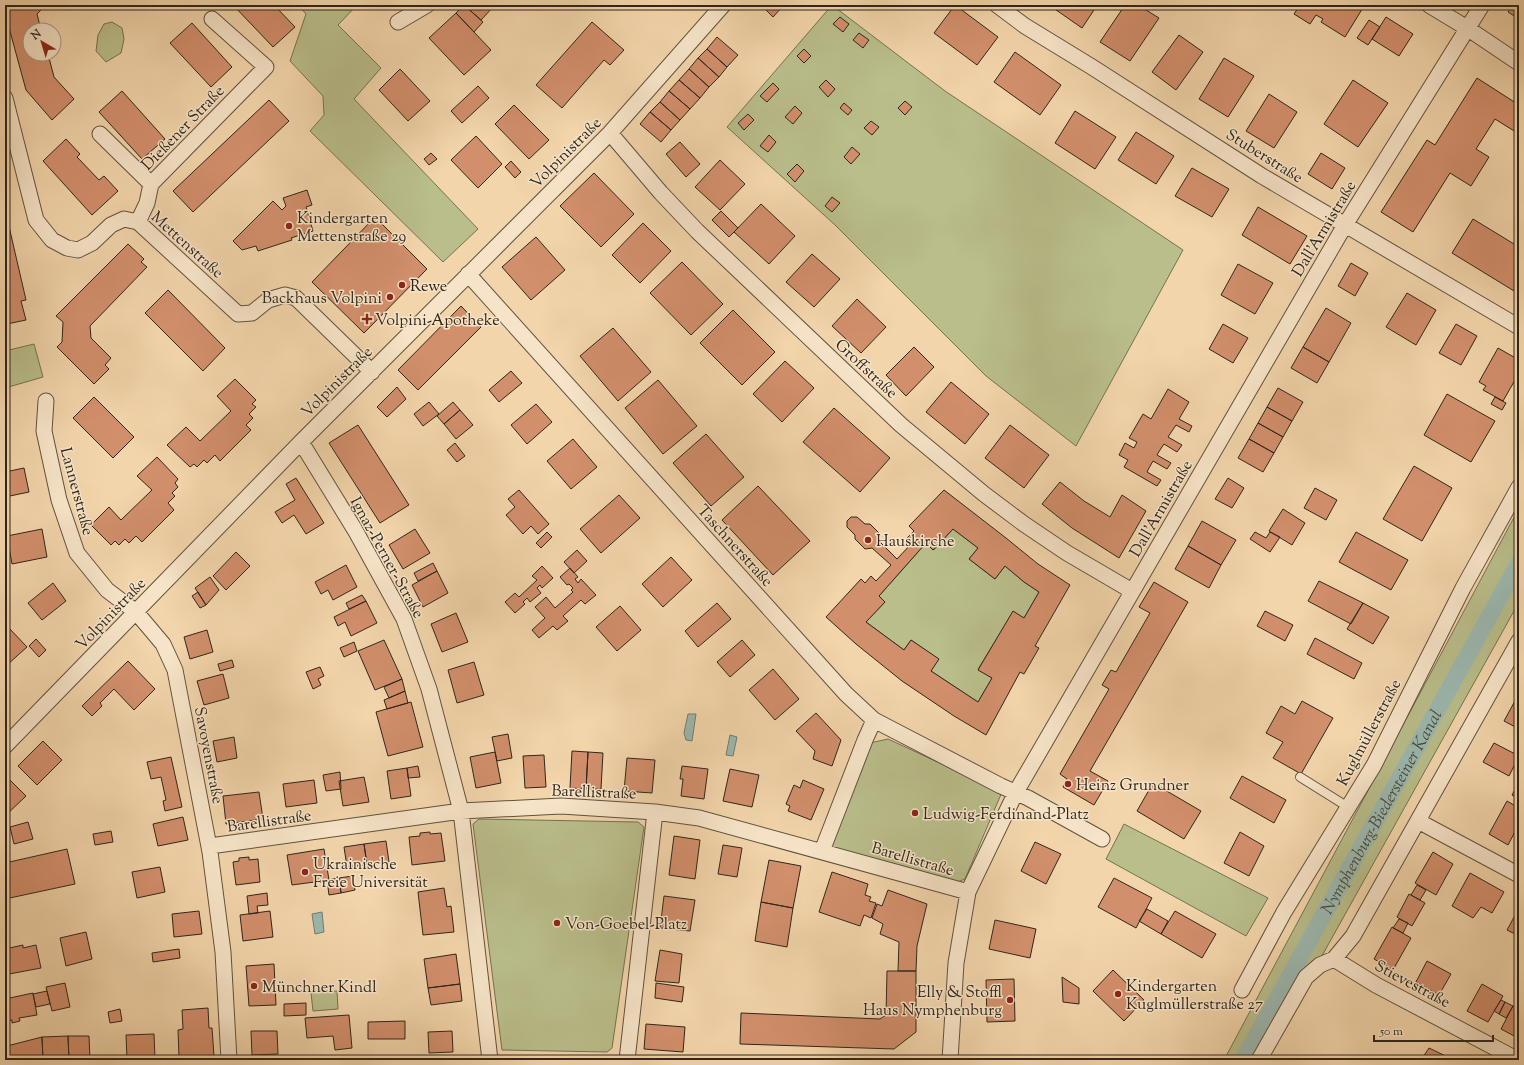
<svg xmlns="http://www.w3.org/2000/svg" width="1524" height="1065" font-family="'Sorts Mill Goudy',serif">
  <style>
    .green { fill: #b9be8b; stroke: #747253 }
    .water { fill: #9cb8af; stroke: #707e74 }
    .lines { fill: none; stroke-linecap: round; stroke-linejoin: round }
    .canal { stroke: #9cb8af; stroke-width: 17 }
    .building { fill: #d28f6c; stroke: #2f261b; fill-rule: evenodd }
    .service-casing { stroke: #60523f; stroke-width: 10 }
    .minor-casing { stroke: #60523f; stroke-width: 17 }
    .service { stroke: #f7e4c8; stroke-width: 8 }
    .minor { stroke: #f7e4c8; stroke-width: 15 }
    .poi-dot { fill: #8f2418; stroke: #f7e4c8; stroke-width: 1.5 }
    .labels { text-anchor: middle; stroke-width: 3; stroke-linejoin: round; paint-order: stroke }
    .street-label { font-size: 16px; fill: #2f261b; stroke: #f7e4c8 }
    .poi-label { font-size: 16px; fill: #2f261b; stroke: #f7e4c8; text-anchor: start }
    .water-label { font-size: 17px; font-style: italic; fill: #4a4a40; stroke: #f7e4c8 }
  </style>
  <rect width="100%" height="100%" fill="#f3d5ab"/>
  <filter id="stains"><feTurbulence type="fractalNoise" baseFrequency=".005" numOctaves="4"/><feColorMatrix values="0 0 0 0 .2 0 0 0 0 .09 0 0 0 0 .02 0 0 0 .5 -.17"/></filter>
  <radialGradient id="worn" r=".72"><stop offset=".6" stop-color="#630" stop-opacity="0"/><stop offset="1" stop-color="#630" stop-opacity=".3"/></radialGradient>
  <path class="green" d="M298,5H357L338,25L381,68L354,99L478,229L443,262L310,131L324,115L323,96L290,61L306,14Z
    M832,5L945,91L1183,250L1076,446L986,376L834,224L727,127Z
    M112,22L122,28L124,39L121,53L106,62L96,51L98,35L104,24Z
    M34,344L43,377L5,388V351Z
    M1519,508V602L1264,1060H1224Z
    M953,529L978,548L969,559L995,579L1005,566L1024,582L1039,592L1024,618L1013,612L978,669L992,678L978,702L931,671L938,659L911,640L904,650L866,622L885,602L879,596L926,543L934,550Z
    M888,739L1002,792L965,879L955,883L830,847L870,743Z
    M479,819L638,822L644,827L612,1048L607,1052L502,1050L473,824Z
    M1124,824L1268,898L1246,936L1106,859Z
    M337,991L338,1009L313,1011L311,993Z"/>
  <path class="water" d="M688,714H696L692,741L686,740L684,733Z
    M730,735L737,737L733,756L726,755Z
    M322,912L324,932L315,934L312,914Z"/>
  <g class="lines">
    <path class="canal" id="s1" d="M1243,1060L1519,563"/>
  </g>
  <path class="building" d="M8,5H46L37,14L41,30H30V54H48L54,77L74,99L52,120L26,90L5,13V8Z
    M233,5H274L295,27L273,47Z
    M464,5L483,22L474,32L456,13Z
    M467,5H495L481,20L465,6Z
    M761,5H782L783,6L773,17Z
    M955,5L998,37L977,65L934,33Z
    M1049,5H1094L1096,7L1082,28Z
    M1125,5H1138L1159,18L1130,61L1100,42Z
    M1294,5H1363L1364,6L1345,37L1321,22L1323,19L1316,15L1310,24L1294,14L1298,8Z
    M1513,5H1519V19L1508,12Z
    M456,13L491,50L464,75L429,38Z
    M840,17L849,24L843,32L833,24Z
    M1386,17L1413,34L1399,56L1372,39Z
    M1369,20L1380,27L1368,45L1357,38Z
    M592,22L624,50L610,65L604,60L562,108L536,85Z
    M192,23L232,67L211,87L170,43Z
    M859,33L869,40L863,48L853,40Z
    M1179,35L1203,52L1176,90L1152,72Z
    M717,37L738,55L727,67L707,49Z
    M707,49L727,67L719,77L698,58Z
    M804,49L811,56L804,63L797,56Z
    M1015,52L1061,85L1040,115L994,82Z
    M698,58L719,77L709,87L689,69Z
    M1224,58L1254,76L1228,117L1199,99Z
    M400,69L430,101L408,121L379,90Z
    M689,69L709,87L700,98L679,80Z
    M1477,78L1519,105V134L1495,119L1476,149L1489,157L1471,186L1450,173L1413,232L1381,212L1427,140L1435,145Z
    M679,80L700,98L690,109L669,91Z
    M826,80L835,89L828,97L819,87Z
    M1353,80L1388,103L1358,147L1324,124Z
    M773,83L779,89L767,102L760,96Z
    M478,86L489,98L462,123L451,111Z
    M122,91L165,139L142,159L99,112Z
    M669,91L690,109L680,120L660,102Z
    M1269,94L1297,112L1274,148L1246,131Z
    M269,100L289,121L193,212L173,191Z
    M905,101L912,107L905,115L898,108Z
    M660,102L680,120L671,130L650,112Z
    M844,103L852,110L848,115L840,108Z
    M514,105L549,140L529,159L495,124Z
    M795,106L802,113L793,124L785,117Z
    M1075,111L1116,137L1095,169L1055,143Z
    M650,112L671,130L661,142L640,124Z
    M748,114L754,120L744,130L738,123Z
    M871,121L879,127L872,135L864,128Z
    M1136,132L1174,156L1156,184L1118,160Z
    M769,135L776,142L768,152L760,146Z
    M476,136L502,164L478,188L451,160Z
    M66,139L80,154L77,157L99,180L104,176L118,191L92,215L43,161Z
    M680,142L700,164L686,177L666,154Z
    M852,147L860,154L851,164L844,157Z
    M431,153L437,159L429,165L424,159Z
    M1321,153L1345,168L1332,189L1308,174Z
    M720,160L745,184L720,210L695,187Z
    M511,161L521,172L515,178L505,167Z
    M797,164L804,171L795,182L787,174Z
    M1192,168L1229,189L1212,217L1175,196Z
    M594,173L634,214L601,247L560,206Z
    M307,190L312,205L306,207L313,231L291,238L292,240L258,251L256,246L242,250L233,241L273,201L282,210L286,206L283,198Z
    M832,197L840,203L832,212L825,206Z
    M761,204L795,236L769,264L734,232Z
    M1258,207L1307,236L1290,264L1242,235Z
    M5,209L26,300L21,301L26,320L7,324L9,328H5Z
    M721,211L738,228L729,237L712,220Z
    M375,217L427,269L364,333L312,282Z
    M1473,219L1519,247V294L1452,253Z
    M643,223L671,251L640,283L612,255Z
    M536,237L565,270L531,300L502,267Z
    M128,244L144,259L141,262L147,267L90,326L91,338L111,358L105,365L109,369L94,384L57,347L62,342L63,322L56,316Z
    M812,254L840,279L814,307L786,282Z
    M682,262L723,304L691,335L650,293Z
    M1351,263L1368,273L1355,296L1338,286Z
    M1238,264L1273,283L1255,314L1221,295Z
    M168,290L225,348L203,371L145,313Z
    M1407,293L1436,310L1416,345L1386,327Z
    M857,299L886,327L861,353L832,326Z
    M461,306L481,327L418,390L398,370Z
    M1326,308L1351,323L1329,362L1303,347Z
    M733,310L775,352L742,385L700,343Z
    M1223,324L1248,338L1233,363L1209,349Z
    M1456,324L1477,336L1461,365L1439,353Z
    M613,328L651,372L618,401L580,356Z
    M914,347L934,367L906,396L886,375Z
    M1303,347L1329,362L1317,383L1291,368Z
    M1498,348L1519,360V373L1503,401L1483,390L1486,386L1479,382Z
    M785,361L814,388L782,422L753,394Z
    M511,371L522,383L499,402L489,390Z
    M235,379L256,400L252,404L256,407L249,414L253,418L246,425L251,430L220,461L215,455L207,463L204,460L197,467L194,464L190,467L167,445L186,427L200,441L231,411L217,396Z
    M658,380L697,426L663,454L625,408Z
    M951,382L989,414L965,444L926,412Z
    M397,387L406,399L387,417L377,407Z
    M1278,388L1303,402L1292,421L1267,407Z
    M1168,389L1189,402L1179,419L1192,426L1189,432L1176,425L1168,437L1182,445L1177,452L1164,444L1160,450L1157,455L1171,463L1167,469L1153,461L1149,468L1147,472L1161,480L1157,486L1124,467L1128,460L1119,455L1125,443L1134,448L1137,442L1129,438L1143,414L1151,419Z
    M1447,394L1495,421L1471,462L1424,435Z
    M94,397L134,437L113,458L73,418Z
    M1495,397L1506,403L1502,410L1491,404Z
    M429,402L439,414L423,426L414,414Z
    M453,402L460,410L444,424L437,416Z
    M536,404L552,422L527,444L511,425Z
    M1267,407L1292,421L1283,437L1258,423Z
    M834,408L890,458L860,492L803,442Z
    M460,410L473,425L456,439L444,424Z
    M1258,423L1283,437L1274,453L1249,439Z
    M358,425L409,505L380,523L329,443Z
    M1010,425L1049,455L1024,488L985,458Z
    M706,434L744,477L711,506L673,463Z
    M573,439L597,467L571,489L547,461Z
    M1249,439L1274,453L1263,472L1238,458Z
    M455,443L465,456L457,462L447,450Z
    M157,457L178,479L175,483L178,487L172,493L175,496L168,503L174,510L142,542L136,536L129,543L125,539L119,545L115,541L111,545L91,525L109,507L121,520L152,490L137,476Z
    M1414,466L1452,488L1422,541L1383,519Z
    M24,468L29,492L5,497V472Z
    M296,478L324,523L306,534L294,515L282,523L275,512L295,500L286,484Z
    M1228,478L1244,488L1232,508L1215,499Z
    M1060,482L1084,501L1110,517L1122,495L1146,511L1119,558L1072,528L1042,504Z
    M758,486L810,541L773,575L722,520Z
    M1315,488L1337,500L1326,520L1304,508Z
    M519,490L549,524L538,534L531,526L523,534L506,515L515,507L508,499Z
    M944,490L1006,538L1038,564L1070,585L1035,646L1039,648L1024,674L1020,672L986,735L954,716L902,681L856,644L826,617L861,579L865,583L871,576L876,581L891,565L872,548L865,549L855,539V535L847,527V521L851,517H857L865,524H870L880,534L879,541L897,559L912,543L907,538L914,531L909,526ZM953,529L978,548L969,559L995,579L1005,566L1024,582L1039,592L1024,618L1013,611L978,670L992,678L978,702L931,671L939,659L911,640L904,650L866,622L885,602L879,596L926,543L933,550Z
    M619,495L640,518L601,553L580,529Z
    M1283,509L1305,523L1292,545L1269,531Z
    M1202,521L1236,540L1221,565L1188,546Z
    M8,528L9,536H7L8,542L5,543V529Z
    M42,529L47,557L12,564L7,536Z
    M415,529L430,553L403,569L389,545Z
    M547,532L552,537L541,548L536,543Z
    M1255,532L1266,538L1270,532L1280,537L1270,552L1250,539Z
    M1356,532L1408,560L1391,590L1339,562Z
    M1188,546L1221,565L1209,588L1175,569Z
    M577,550L587,561L574,573L564,562Z
    M236,552L250,566L226,590L213,576Z
    M671,557L692,580L663,607L642,584Z
    M433,563L437,571L418,581L414,573Z
    M346,565L357,587L333,600L328,590L321,594L315,582Z
    M542,566L553,578L542,588L540,585L537,588L541,593L530,602L527,598L523,602L525,604L515,613L505,602L515,593L519,597L537,580L532,576Z
    M570,568L578,577L575,579L578,583L581,579L596,595L585,604L581,600L563,616L568,621L557,630L553,626L539,638L532,630L545,618L535,607L546,597L555,608L573,592L571,590L573,588L569,584L567,585L560,577Z
    M437,571L448,593L423,607L412,585Z
    M210,577L219,590L206,605L195,588Z
    M1319,581L1363,603L1351,624L1308,601Z
    M1154,582L1188,602L1090,771L1108,781L1094,805L1063,787L1067,779L1060,774L1109,689L1102,685L1111,670L1116,672L1150,613L1139,607Z
    M53,583L66,601L42,620L28,603Z
    M198,592L206,605L200,608L192,596Z
    M362,595L366,601L349,609L346,603Z
    M366,601L377,623L351,636L345,622L338,626L334,617Z
    M717,603L731,619L698,647L685,631Z
    M1363,603L1389,617L1373,644L1347,629Z
    M620,606L641,630L617,651L596,627Z
    M1265,611L1293,625L1285,641L1257,626Z
    M456,613L468,642L442,652L431,624Z
    M8,627L27,647L7,665L5,663V630Z
    M207,630L213,652L190,659L184,637Z
    M1315,638L1362,663L1354,679L1307,654Z
    M36,639L46,650L39,657L29,646Z
    M384,640L402,679L375,690L358,651Z
    M742,640L755,655L730,677L717,662Z
    M354,642L357,651L344,657L340,648Z
    M232,660L234,667L220,671L218,664Z
    M128,661L155,689L134,710L114,689L100,703L102,706L92,716L82,706Z
    M474,662L484,695L457,703L448,670Z
    M320,667L324,676L318,679L321,685L313,689L306,672Z
    M773,669L799,699L775,720L749,690Z
    M223,674L229,698L204,705L197,681Z
    M402,679L405,691L389,698L384,687Z
    M405,691L408,703L387,709L384,700Z
    M1516,699L1519,701V729L1504,721Z
    M1302,701L1333,718L1301,774L1273,758L1283,742L1266,733L1281,706L1295,714Z
    M411,702L423,747L388,756L376,712Z
    M816,713L841,740L832,766L813,759L815,751L796,731Z
    M508,734L512,758L497,761L492,737Z
    M234,737L237,758L217,762L213,741Z
    M43,741L62,760L37,785L18,766Z
    M1494,743L1519,756L1509,776L1483,762Z
    M572,751L588,752L586,789L570,788Z
    M495,752L501,783L476,788L470,757Z
    M588,752L603,753L601,789H586Z
    M544,755L546,787L525,788L523,756Z
    M171,757L182,807L165,811L163,801L166,800L161,777L151,779L147,762Z
    M627,758L655,760L652,793L624,791Z
    M418,766L420,777L408,778L407,768Z
    M682,766L708,769L704,799L681,796L683,779H680Z
    M407,768L411,796L391,799L387,771Z
    M730,769L759,775L752,807L723,801Z
    M340,772L341,789L326,791L323,775Z
    M1242,776L1286,800L1274,823L1230,798Z
    M364,777L369,802L343,806L339,781Z
    M8,778L26,796L5,816V781Z
    M314,780L317,803L286,807L283,784Z
    M803,780L824,789L811,820L788,811L790,806L786,804L794,785L800,788Z
    M1153,783L1201,811L1184,839L1137,811Z
    M1518,784L1519,785V799L1512,795Z
    M259,792L263,819L226,824L223,796Z
    M1507,801L1519,808V824L1508,845L1489,834Z
    M183,817L188,840L158,846L153,824Z
    M28,822L33,839L14,844L10,827Z
    M111,831L113,842L95,845L93,834Z
    M430,832V834L441,833L445,861L412,865L409,837L420,836V833Z
    M1240,832L1264,846L1249,876L1224,863Z
    M674,836L700,840L695,879L669,875Z
    M386,841L389,862L367,865L364,844Z
    M1035,842L1061,854L1046,884L1021,871Z
    M364,844L367,865L347,867L344,847Z
    M723,845L742,848L737,877L718,874Z
    M67,849L75,884L5,899V863Z
    M324,849L329,880L292,885L287,855Z
    M1433,852L1453,864L1436,895L1415,883Z
    M249,857V860L258,859L260,882L236,885L233,862L239,861V858Z
    M769,860L801,866L793,908L761,902Z
    M160,867L165,892L137,898L132,872Z
    M832,872L868,884L865,895L871,897L869,901L876,903L871,918L864,915L860,926L819,912Z
    M1470,873L1504,892L1492,913L1481,907L1473,918L1452,906Z
    M353,876L355,890L341,893L339,878Z
    M339,878L341,893L329,895L327,880Z
    M1114,878L1152,898L1136,928L1098,907Z
    M1417,885L1426,890L1420,900L1411,895Z
    M444,888L447,907L451,906L454,932L423,935L418,892Z
    M888,890L927,904L917,946L916,971H898L899,942L880,934L883,924L872,918L877,904L882,906Z
    M267,893L268,905L257,906L258,913L249,914L247,896Z
    M1409,894L1425,903L1412,926L1397,917Z
    M664,896L695,900L690,931L660,928Z
    M761,902L793,908L787,947L755,941Z
    M1519,908V936L1507,930Z
    M1147,909L1168,921L1161,934L1139,921Z
    M199,911L202,934L174,937L172,914Z
    M270,911L273,937L243,941L240,915Z
    M1175,911L1216,934L1202,958L1161,934Z
    M1399,919L1408,923L1403,933L1393,928Z
    M995,920L1036,929L1030,958L989,949Z
    M1392,927L1411,938L1393,970L1374,959Z
    M86,932L92,959L66,966L60,938Z
    M23,945V948L36,945L41,968L9,974V976L5,977V949Z
    M179,949L180,958L153,962L152,953Z
    M660,950L682,954L679,983L655,981Z
    M456,954L460,984L428,988L424,959Z
    M1427,961L1451,974L1439,995L1416,982Z
    M274,964L276,1005L249,1006L246,966Z
    M1113,970L1144,1000L1124,1021L1093,991Z
    M887,971H916V1032L894,1049L740,1044L741,1013L880,1019L886,1015Z
    M1062,977L1079,988V1004L1063,1002Z
    M1014,979L1015,1021L987,1022L986,980Z
    M65,983L70,1007L52,1011L46,987Z
    M656,983L684,987L682,1002L655,998Z
    M460,984L462,1001L431,1005L428,988Z
    M1482,984L1503,996L1488,1022L1467,1011Z
    M47,991L50,1004L36,1007L33,994Z
    M33,993L37,1015L19,1018L20,1021L12,1023V1020L5,1021V999Z
    M1501,1000L1505,1002L1499,1014L1494,1011Z
    M1505,1002L1513,1006L1506,1018L1499,1014Z
    M306,1003V1015L284,1016V1004Z
    M1513,1006L1519,1009L1518,1038L1501,1029Z
    M208,1008L209,1028H212L214,1056L179,1057L178,1030L183,1029L182,1010Z
    M120,1009L122,1021L110,1023L108,1012Z
    M349,1015L352,1048L335,1050L333,1036L307,1038L305,1018Z
    M405,1021V1039H368V1022Z
    M646,1024L685,1027L683,1052L644,1049Z
    M251,1031H277L278,1054L252,1055Z
    M452,1031L453,1052L429,1053L428,1032Z
    M154,1034L155,1059L127,1060L126,1035Z
    M68,1036H89L90,1060H69Z
    M68,1036L69,1060H43L42,1037Z
    M42,1037L43,1060H7V1046Z
    M1429,1048L1454,1060H1421Z"/>
  <g class="lines">
    <g class="service-casing">
      <path id="service" d="M1300,777L1348,807"/>
    </g>
    <g class="minor-casing">
      <path id="minor" d="M997,5L1025,26L1092,67L1262,176L1519,327
        M1429,5L1467,28L1519,63
        M398,22L427,5
        M5,98L36,220L52,240L67,248L78,250L92,243L111,225L124,219L138,222L238,314L252,313L268,300L285,295L296,298L372,372
        M610,133L661,193L697,231L901,425L984,494L1024,524L1067,553L1132,591
        M100,134L151,184
        M138,222L147,203L151,184L266,67L212,19
        M468,274L846,694L874,720L1001,786L1028,798L1102,839
        M46,401L44,431L59,500L77,553L107,590L136,612L163,644L175,670L210,852L223,952L229,1060
        M301,442L355,530L404,619L429,689L461,811L490,1060
        M5,746L301,442L610,133L723,5
        M1418,821L1519,875
        M210,846L461,811L561,806L655,812L699,818L968,892
        M822,851L865,740L874,720
        M1334,959L1376,985L1518,1060
        M1242,990L1284,912L1374,765L1463,588L1519,487
        M627,1060L655,812
        M950,1060L956,963L968,892L1016,792L1345,225L1482,5
        M1259,1060L1306,977L1320,965L1334,959L1353,936L1519,641"/>
    </g>
    <use href="#service" class="service"/>
    <use href="#minor" class="minor"/>
  </g>
  <g class="poi-dot">
    <circle cx="289" cy="226" r="4"/>
    <circle cx="402" cy="285" r="4"/>
    <circle cx="390" cy="297" r="4"/>
    <path d="M365 313h4v4h4v4h-4v4h-4v-4h-4v-4h4z"/>
    <circle cx="868" cy="540" r="4"/>
    <circle cx="1068" cy="784" r="4"/>
    <circle cx="915" cy="813" r="4"/>
    <circle cx="305" cy="872" r="4"/>
    <circle cx="557" cy="923" r="4"/>
    <circle cx="254" cy="986" r="4"/>
    <circle cx="1118" cy="994" r="4"/>
    <circle cx="1010" cy="1000" r="4"/>
  </g>
  <g class="labels">
    <g class="street-label">
      <text transform="translate(182 127) rotate(-46)" y="6">Dießener Straße</text>
      <text transform="translate(565 152) rotate(-45)" y="6">Volpinistraße</text>
      <text transform="translate(1265 155) rotate(32)" y="6">Stuberstraße</text>
      <text transform="translate(1323 228) rotate(-59)" y="6">Dall'Armistraße</text>
      <text transform="translate(188 244) rotate(42)" y="6">Mettenstraße</text>
      <text transform="translate(867 368) rotate(43)" y="6">Groffstraße</text>
      <text transform="translate(336 381) rotate(-45)" y="6">Volpinistraße</text>
      <text transform="translate(78 491) rotate(75)" y="6">Lannerstraße</text>
      <text transform="translate(1160 508) rotate(-60)" y="6">Dall'Armistraße</text>
      <text transform="translate(736 545) rotate(48)" y="6">Taschnerstraße</text>
      <text transform="translate(388 557) rotate(61)" y="6">Ignaz-Perner-Straße</text>
      <text transform="translate(110 613) rotate(-46)" y="6">Volpinistraße</text>
      <text transform="translate(1368 732) rotate(-62)" y="6">Kuglmüllerstraße</text>
      <text transform="translate(210 755) rotate(79)" y="6">Savoyenstraße</text>
      <text transform="translate(594 791) rotate(2)" y="6">Barellistraße</text>
      <text transform="translate(269 820) rotate(-8)" y="6">Barellistraße</text>
      <text transform="translate(913 858) rotate(16)" y="6">Barellistraße</text>
      <text transform="translate(1413 983) rotate(28)" y="6">Stievestraße</text>
    </g>
    <g class="poi-label">
      <text x="297" y="223">Kindergarten<tspan x="297" dy="18">Mettenstraße 29</tspan></text>
      <text x="410" y="291">Rewe</text>
      <text x="382" y="303" text-anchor="end">Backhaus Volpini</text>
      <text x="375" y="325">Volpini-Apotheke</text>
      <text x="876" y="546">Hauskirche</text>
      <text x="1076" y="790">Heinz Grundner</text>
      <text x="923" y="819">Ludwig-Ferdinand-Platz</text>
      <text x="313" y="869">Ukrainische<tspan x="313" dy="18">Freie Universität</tspan></text>
      <text x="565" y="929">Von-Goebel-Platz</text>
      <text x="1126" y="991">Kindergarten<tspan x="1126" dy="18">Kuglmüllerstraße 27</tspan></text>
      <text x="262" y="992">Münchner Kindl</text>
      <text x="1002" y="997" text-anchor="end">Elly &amp; Stoffl<tspan x="1002" dy="18">Haus Nymphenburg</tspan></text>
    </g>
    <g class="water-label">
      <text dy="6" stroke="none"><textPath href="#s1" startOffset="284">Nymphenburg-Biedersteiner Kanal</textPath></text>
    </g>
  </g>
  <rect width="1524" height="1065" fill="none" stroke="#f3d5ab" stroke-width="20"/>
  <rect x="6" y="6" width="1512" height="1053" fill="none" stroke="#2f261b" stroke-width="2"/>
  <rect x="10" y="10" width="1504" height="1045" fill="none" stroke="#2f261b"/>
  <g transform="translate(42 42) rotate(322)"><circle r="19" fill="#f7e4c8" stroke="#a79883"/>
  <path d="M0-3L7 15L0 10L-7 15Z" fill="#8f2418"/>
  <text y="-6" font-size="11" font-weight="bold" text-anchor="middle" fill="#2f261b">N</text>
  </g>
  <path d="M1374 1035v6h119v-6" fill="none" stroke="#2f261b" stroke-width="2"/>
  <text x="1380" y="1035" font-size="12" fill="#2f261b" stroke="#f7e4c8" stroke-width="3" paint-order="stroke">50 m</text>
  <rect width="100%" height="100%" filter="url(#stains)"/>
  <rect width="100%" height="100%" fill="url(#worn)"/>
</svg>
